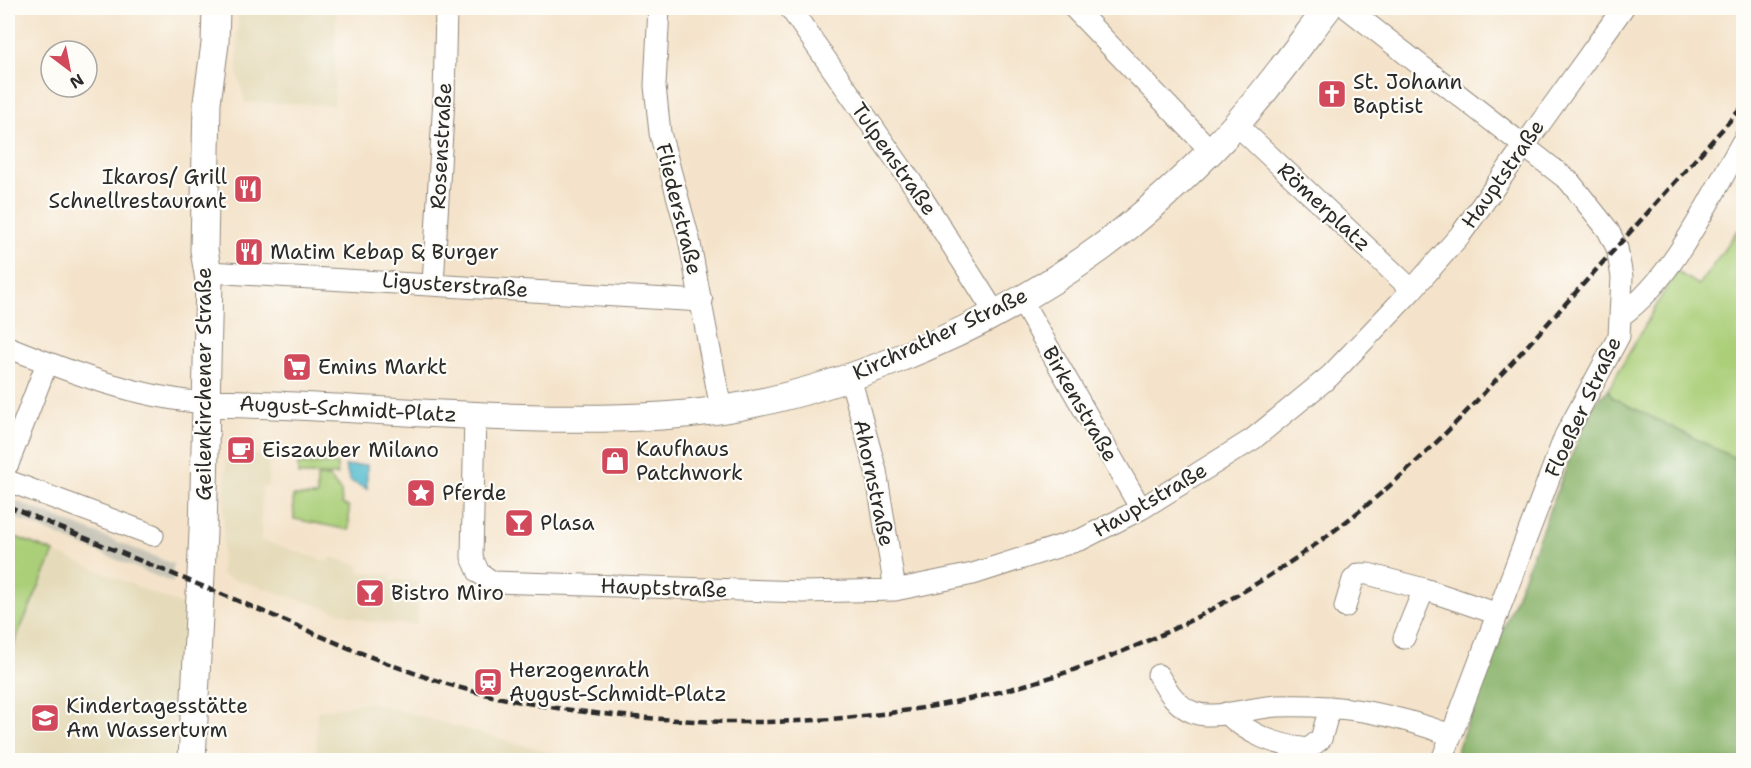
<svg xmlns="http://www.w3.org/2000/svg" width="1751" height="768" font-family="'Shantell Sans',sans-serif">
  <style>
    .built { fill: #e5dbba }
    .industrial { fill: #c7c5b8 }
    .green { fill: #abcf79; stroke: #6b7d52; stroke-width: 1.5 }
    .forest { fill: #88b269; stroke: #5a6e4a; stroke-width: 1.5 }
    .water { fill: #50b9ce; stroke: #3e727c; stroke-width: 1.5 }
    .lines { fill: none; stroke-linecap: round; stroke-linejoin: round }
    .minor-casing { stroke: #90877a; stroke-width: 23 }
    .major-casing { stroke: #90877a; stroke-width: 29 }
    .minor { stroke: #fff; stroke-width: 21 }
    .major { stroke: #fff; stroke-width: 27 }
    .rail { stroke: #2b2b2b; stroke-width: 4.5; stroke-dasharray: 9 4.5; stroke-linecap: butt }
    .labels { text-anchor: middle; stroke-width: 4.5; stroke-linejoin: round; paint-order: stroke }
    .poi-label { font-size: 21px; fill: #2b2b2b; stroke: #fdfcf7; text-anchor: start }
    .street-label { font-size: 21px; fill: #2b2b2b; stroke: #fdfcf7 }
  </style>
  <rect width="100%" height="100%" fill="#fdfcf7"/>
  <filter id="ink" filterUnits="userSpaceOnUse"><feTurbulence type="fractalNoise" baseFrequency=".0167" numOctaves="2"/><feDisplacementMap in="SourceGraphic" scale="12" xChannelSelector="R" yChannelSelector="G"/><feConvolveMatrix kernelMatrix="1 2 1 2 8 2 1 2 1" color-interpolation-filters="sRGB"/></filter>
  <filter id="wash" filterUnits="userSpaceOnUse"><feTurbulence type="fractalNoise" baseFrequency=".008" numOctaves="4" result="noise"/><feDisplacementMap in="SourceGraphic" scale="24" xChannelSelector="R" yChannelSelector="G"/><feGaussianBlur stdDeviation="1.35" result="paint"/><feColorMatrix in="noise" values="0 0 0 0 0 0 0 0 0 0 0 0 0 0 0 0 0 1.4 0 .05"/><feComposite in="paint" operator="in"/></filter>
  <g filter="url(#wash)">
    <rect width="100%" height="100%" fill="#f4e3ca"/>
    <path class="built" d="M238,8H336L334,105L245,102L237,71Z
      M227,444L249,445V455H269L268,486L262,487L261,540L329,562L331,557L360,566L359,572L391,574V580L420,581L417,625L370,622L221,575Z
      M54,552L184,606L174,760H8V657Z
      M369,702L572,759L578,760H316L317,711Z"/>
    <path class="industrial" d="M8,498L173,564V583L8,515Z"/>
    <path class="green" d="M1743,229V760L1613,398L1608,390L1676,271L1699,285L1737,231Z
      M298,464H337V475H298Z
      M317,477H329L341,492L342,504L349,507V530L294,519L293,496H317Z
      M8,534L54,552L8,657Z"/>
    <path class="forest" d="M1608,390L1613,398L1743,462V760H1453L1565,470L1594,404Z"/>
    <path class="water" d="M367,465V489L350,481L345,466Z"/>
  </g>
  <g filter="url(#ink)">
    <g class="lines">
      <g class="minor-casing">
        <path id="minor" d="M659,8L655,86L660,133L689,239L721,409
          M790,8L919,193L995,313
          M1074,8L1211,151
          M1347,8L1569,181L1608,230L1617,248L1622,277L1619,336L1565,436L1442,760
          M1236,124L1412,290
          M209,272L702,301
          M433,284L444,98L446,8
          M1020,298L1141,509
          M1622,315C1675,277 1711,195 1744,139
          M8,347C72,373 136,397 205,403
          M850,377L876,471L895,590
          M475,415L472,557L479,573L493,582L804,592L895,590L973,574L1082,539L1141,509L1253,439L1330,376L1412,290L1461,234L1623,8
          M8,464L47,363
          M8,481L153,535
          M1345,607L1353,580L1359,574H1368L1424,589L1498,614
          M1404,638L1424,589
          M1158,675C1167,690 1177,707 1195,713C1216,720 1254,707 1277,706C1342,704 1390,713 1451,735
          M1226,713C1250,735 1275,745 1308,749L1321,739L1330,707"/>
      </g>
      <g class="major-casing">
        <path id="major" d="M205,403C357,405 510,425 662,416C810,408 983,334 1102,247C1141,218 1177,185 1212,150C1255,107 1291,56 1328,8
          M192,760L203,532L209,280L204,250L207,102L215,44L216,8"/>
      </g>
      <use href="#minor" class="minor"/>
      <use href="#major" class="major"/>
      <path class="rail" d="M8,506C94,542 181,577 267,613C337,643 409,676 484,694C543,708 602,715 662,719C942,739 1192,663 1403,474C1455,427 1501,374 1549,322C1614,250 1679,178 1744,105"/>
    </g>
  </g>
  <defs>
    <g id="church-square" transform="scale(1.5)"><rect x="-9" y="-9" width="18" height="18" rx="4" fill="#d1495b" stroke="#fdfcf7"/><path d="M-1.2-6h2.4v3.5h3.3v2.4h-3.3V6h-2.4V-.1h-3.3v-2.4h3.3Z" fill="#fff"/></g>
    <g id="restaurant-square" transform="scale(1.5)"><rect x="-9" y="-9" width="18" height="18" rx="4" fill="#d1495b" stroke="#fdfcf7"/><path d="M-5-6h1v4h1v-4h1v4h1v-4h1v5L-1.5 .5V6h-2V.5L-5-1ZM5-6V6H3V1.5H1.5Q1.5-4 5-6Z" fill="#fff"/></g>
    <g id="supermarket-square" transform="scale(1.5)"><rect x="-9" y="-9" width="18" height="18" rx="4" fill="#d1495b" stroke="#fdfcf7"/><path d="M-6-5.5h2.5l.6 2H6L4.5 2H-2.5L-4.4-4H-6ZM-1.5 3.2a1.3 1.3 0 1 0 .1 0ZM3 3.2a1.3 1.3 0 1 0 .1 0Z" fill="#fff"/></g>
    <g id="cafe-square" transform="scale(1.5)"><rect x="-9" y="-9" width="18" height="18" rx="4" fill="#d1495b" stroke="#fdfcf7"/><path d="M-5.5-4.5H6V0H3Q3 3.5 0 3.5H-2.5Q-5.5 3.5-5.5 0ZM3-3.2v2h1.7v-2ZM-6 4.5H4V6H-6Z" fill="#fff"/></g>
    <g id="shop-square" transform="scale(1.5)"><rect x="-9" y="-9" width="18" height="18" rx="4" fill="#d1495b" stroke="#fdfcf7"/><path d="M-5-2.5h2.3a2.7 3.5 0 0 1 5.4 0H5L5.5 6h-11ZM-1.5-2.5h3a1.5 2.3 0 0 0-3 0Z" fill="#fff"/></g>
    <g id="sight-square" transform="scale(1.5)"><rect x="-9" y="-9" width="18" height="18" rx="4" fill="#d1495b" stroke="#fdfcf7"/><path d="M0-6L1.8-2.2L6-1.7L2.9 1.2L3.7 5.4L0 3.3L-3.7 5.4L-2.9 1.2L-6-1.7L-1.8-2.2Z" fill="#fff"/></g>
    <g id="bar-square" transform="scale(1.5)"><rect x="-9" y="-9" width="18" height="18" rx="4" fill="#d1495b" stroke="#fdfcf7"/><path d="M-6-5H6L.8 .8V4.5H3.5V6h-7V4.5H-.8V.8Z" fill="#fff"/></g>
    <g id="station-square" transform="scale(1.5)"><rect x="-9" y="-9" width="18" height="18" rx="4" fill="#d1495b" stroke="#fdfcf7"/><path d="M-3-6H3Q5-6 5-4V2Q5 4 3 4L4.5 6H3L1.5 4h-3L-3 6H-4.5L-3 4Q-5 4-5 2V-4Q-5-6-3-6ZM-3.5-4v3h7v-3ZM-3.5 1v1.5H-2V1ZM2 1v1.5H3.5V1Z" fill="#fff"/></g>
    <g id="school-square" transform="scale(1.5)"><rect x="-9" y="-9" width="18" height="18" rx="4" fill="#d1495b" stroke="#fdfcf7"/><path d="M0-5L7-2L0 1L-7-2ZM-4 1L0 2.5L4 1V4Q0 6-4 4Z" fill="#fff"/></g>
  </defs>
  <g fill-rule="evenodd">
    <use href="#church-square" x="1332" y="94"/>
    <use href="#restaurant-square" x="248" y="189"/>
    <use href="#restaurant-square" x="249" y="252"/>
    <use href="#supermarket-square" x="297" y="367"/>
    <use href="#cafe-square" x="241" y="450"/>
    <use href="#shop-square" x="615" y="461"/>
    <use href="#sight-square" x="421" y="493"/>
    <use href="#bar-square" x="519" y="523"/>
    <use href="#bar-square" x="370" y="593"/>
    <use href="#station-square" x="488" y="682"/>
    <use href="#school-square" x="45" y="718"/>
  </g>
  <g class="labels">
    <g class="poi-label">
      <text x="1353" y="89">St. Johann<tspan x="1353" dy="24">Baptist</tspan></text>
      <text x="227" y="184" text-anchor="end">Ikaros/ Grill<tspan x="227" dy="24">Schnellrestaurant</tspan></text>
      <text x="270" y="259">Matim Kebap &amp; Burger</text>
      <text x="318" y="374">Emins Markt</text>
      <text x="636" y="456">Kaufhaus<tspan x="636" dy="24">Patchwork</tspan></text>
      <text x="262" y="457">Eiszauber Milano</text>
      <text x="442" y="500">Pferde</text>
      <text x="540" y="530">Plasa</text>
      <text x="391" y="600">Bistro Miro</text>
      <text x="509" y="677">Herzogenrath<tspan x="509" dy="24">August-Schmidt-Platz</tspan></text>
      <text x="66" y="713">Kindertagesstätte<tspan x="66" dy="24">Am Wasserturm</tspan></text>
    </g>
    <g class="street-label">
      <text transform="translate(441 146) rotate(-87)" y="7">Rosenstraße</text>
      <text transform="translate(894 159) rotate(55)" y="7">Tulpenstraße</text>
      <text transform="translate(1503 174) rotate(-55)" y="7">Hauptstraße</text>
      <text transform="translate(1324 207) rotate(43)" y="7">Römerplatz</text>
      <text transform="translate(679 209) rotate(76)" y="7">Fliederstraße</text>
      <text transform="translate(455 285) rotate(4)" y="7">Ligusterstraße</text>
      <text transform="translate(940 334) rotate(-25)" y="7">Kirchrather Straße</text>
      <text transform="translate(204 384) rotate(-90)" y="7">Geilenkirchener Straße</text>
      <text transform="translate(1080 404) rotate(60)" y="7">Birkenstraße</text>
      <text transform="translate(1583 407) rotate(-65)" y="7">Floeßer Straße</text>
      <text transform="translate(348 409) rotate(3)" y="7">August-Schmidt-Platz</text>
      <text transform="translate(874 483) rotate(78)" y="7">Ahornstraße</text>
      <text transform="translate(1150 500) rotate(-30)" y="7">Hauptstraße</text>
      <text transform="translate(664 588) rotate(2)" y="7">Hauptstraße</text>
    </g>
  </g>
  <rect width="1751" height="768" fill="none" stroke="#fdfcf7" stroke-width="30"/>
  <g transform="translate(69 69) rotate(148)"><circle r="28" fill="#fdfcf7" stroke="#a9a8a5" stroke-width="1.5"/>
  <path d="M0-4.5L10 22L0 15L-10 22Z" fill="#d1495b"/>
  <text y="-9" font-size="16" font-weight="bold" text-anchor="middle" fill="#2b2b2b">N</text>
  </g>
</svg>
